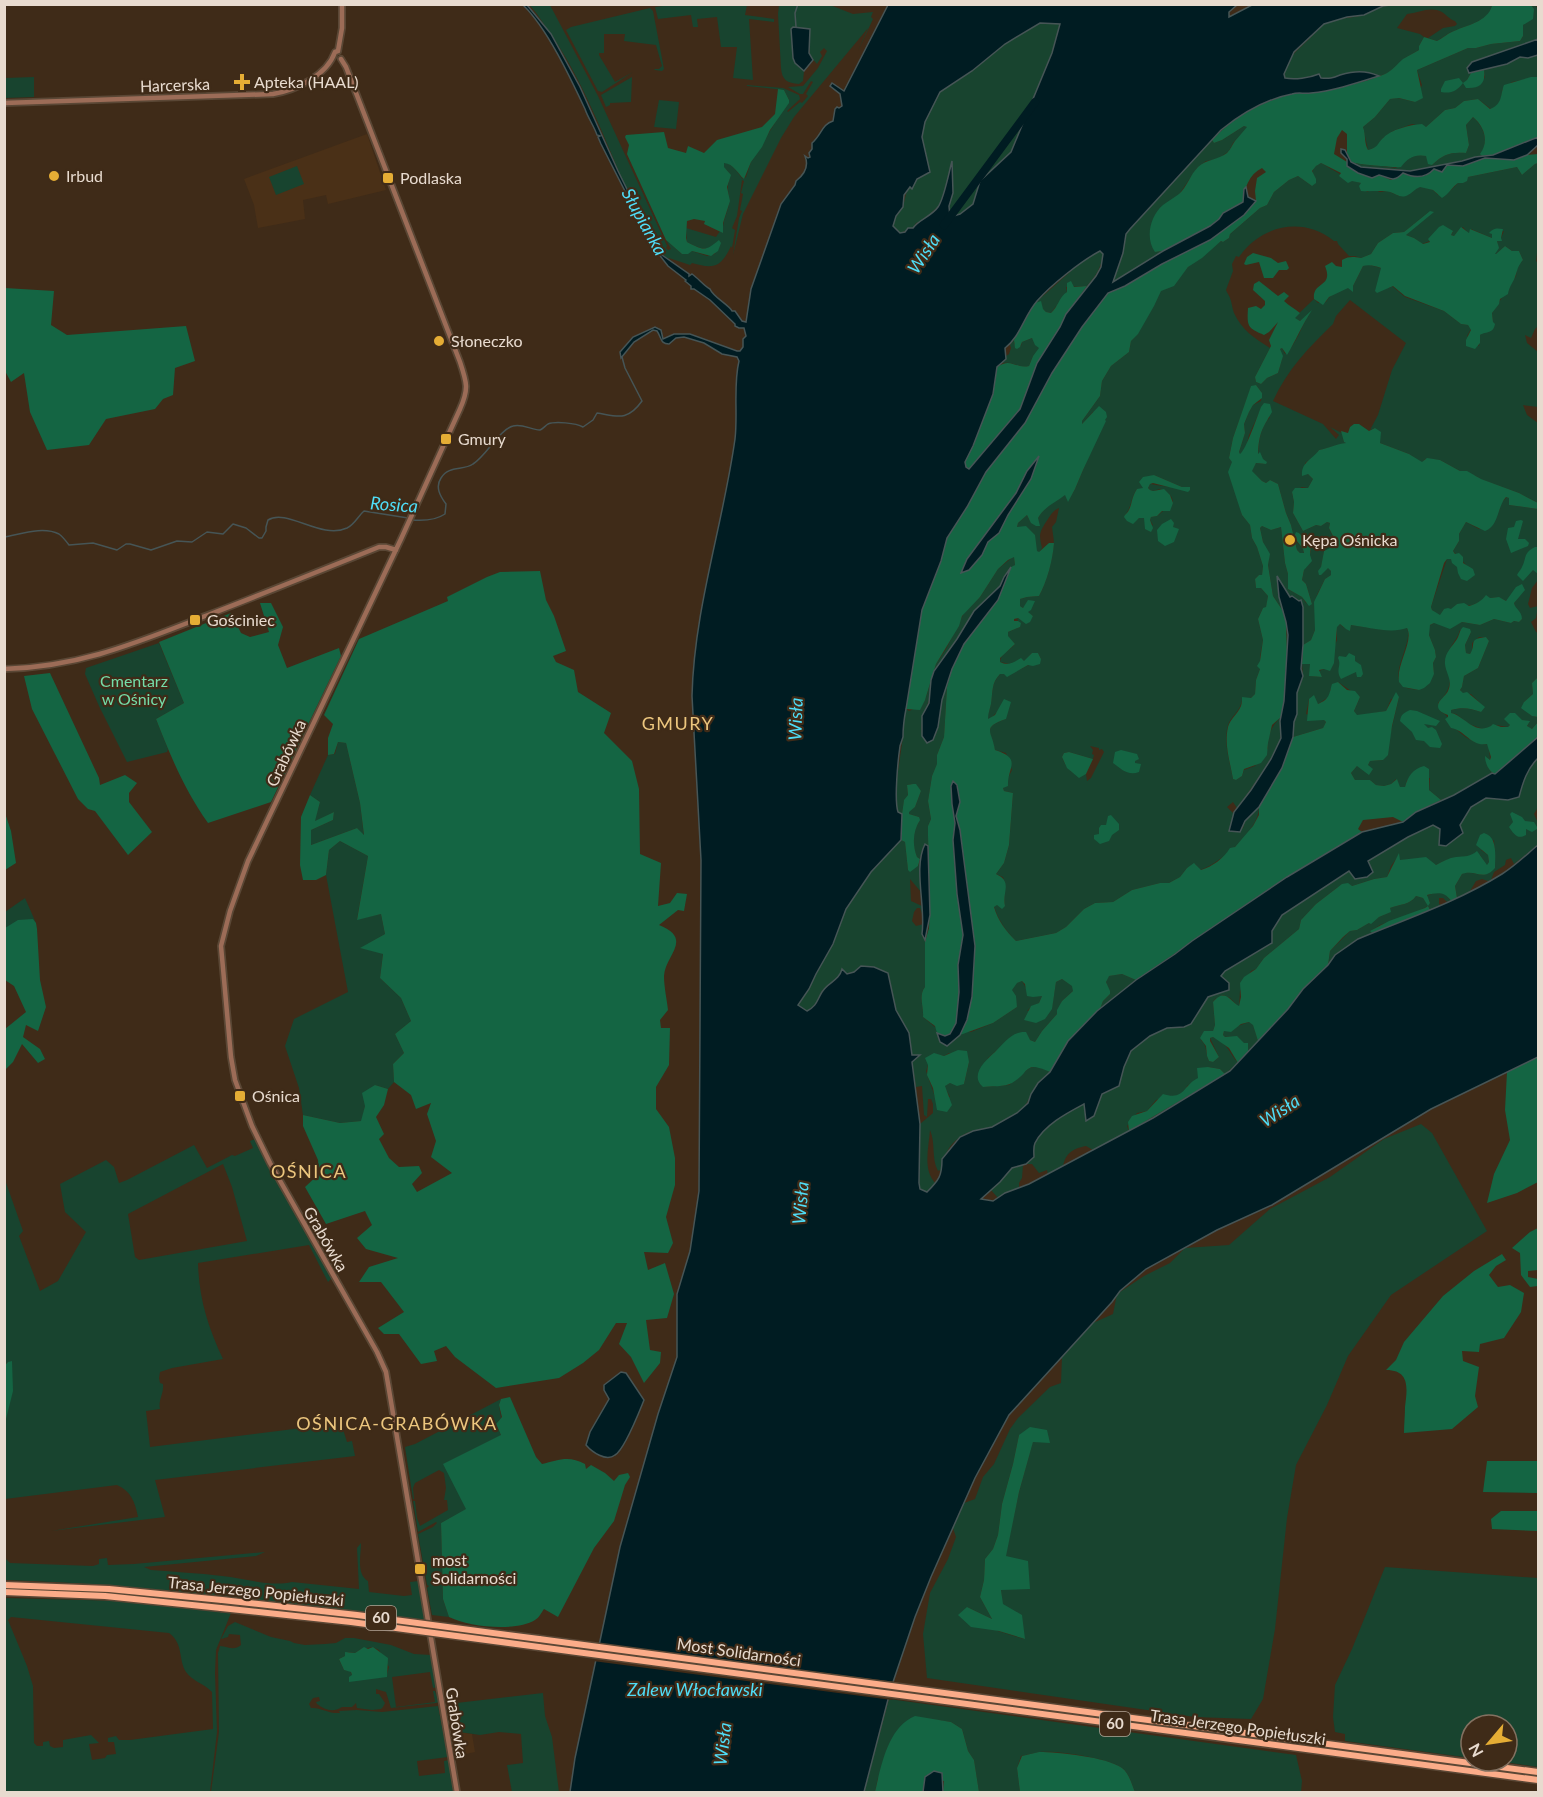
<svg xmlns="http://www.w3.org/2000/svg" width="1543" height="1797" font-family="Lato,sans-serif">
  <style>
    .built { fill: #4a3017 }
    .green { fill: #18442f; fill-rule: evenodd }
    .forest { fill: #146543 }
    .water { fill: #001c22; stroke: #465556; stroke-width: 1.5; fill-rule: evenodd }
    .pier { fill: #3f2b18 }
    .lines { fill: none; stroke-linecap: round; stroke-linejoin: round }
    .stream { stroke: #465556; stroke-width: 1.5 }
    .river { stroke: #001c22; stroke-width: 8 }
    .tertiary-casing { stroke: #5a4735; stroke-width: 8 }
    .primary-casing { stroke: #5a4735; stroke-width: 9 }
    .tertiary { stroke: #9c6c57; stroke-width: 4.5 }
    .primary { stroke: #fbac89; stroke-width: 6 }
    .primary-bridge-casing { stroke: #5a4735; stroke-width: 9; stroke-linecap: butt }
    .primary-bridge { stroke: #fbac89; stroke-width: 6 }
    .poi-dot { fill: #e5ad35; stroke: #3f2b18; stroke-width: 2 }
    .labels { text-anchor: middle; stroke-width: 4.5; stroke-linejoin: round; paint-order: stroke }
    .shield { fill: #3f2b18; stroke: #b5a698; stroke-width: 1.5 }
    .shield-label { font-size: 15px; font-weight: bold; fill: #e8dbcf }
    .poi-label { font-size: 16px; fill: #e8dbcf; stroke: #3f2b18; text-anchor: start }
    .street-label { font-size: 16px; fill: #e8dbcf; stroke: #3f2b18 }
    .park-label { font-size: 16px; fill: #75dda9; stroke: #3f2b18 }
    .water-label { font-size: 18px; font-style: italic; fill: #4fddf7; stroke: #3f2b18 }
    .neighbourhood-label { font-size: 18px; letter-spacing: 1.5px; fill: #ecc67e; stroke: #3f2b18 }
  </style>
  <rect width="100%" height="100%" fill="#3f2b18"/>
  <path class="built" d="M367,134L386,190L328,204L326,195L303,200L305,219L258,228L254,205L244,179Z
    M453,1731L472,1734L475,1752L457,1756Z"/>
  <path class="green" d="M678,4L747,5L745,15L774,19V22L749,19L753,80L733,78L737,47H721L717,17L697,19L698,27H693L691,15L658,19L655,7Z
    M529,5H550L598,96L667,246L666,248L668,250L671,249L666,240L682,254L692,251L707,256L715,254L717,242C707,253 699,248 687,242L686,228L716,237L720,231L723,233C722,222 727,214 729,204C730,198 728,194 728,189C727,178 735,176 723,167L724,162C734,164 737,173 743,179L746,177L751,162L789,100L784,90L747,86V85L783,88L799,95L800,99L787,111L788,112L800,102L802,103L808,96L806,94L813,82L811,81L803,94H800L788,87L803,86L818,68L827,51L824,48L820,52L822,56L817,64L810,56V30L791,28L793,58L804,71L803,81L799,84C787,83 782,80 781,68L778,14L779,5H830L853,14L873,12L871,17L873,19L858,51L868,28L794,117L781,138L743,214L733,255L739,218L742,211L740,210L743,194L741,193L744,181L742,180L737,216L732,228L735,230L732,248L731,246C721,268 713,269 692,263L690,265L669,258L668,259C649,244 636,210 626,188C603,135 582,78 548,30C542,22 537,12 529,5Z
    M1390,5H1496L1492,7C1487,22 1467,25 1454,31C1448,33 1442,38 1437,41L1428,38L1443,28L1455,26L1457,24L1455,21C1449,19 1447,15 1442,12C1430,6 1419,13 1407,14L1397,28L1420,34L1424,37L1419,46V50L1405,58L1388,73L1379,76C1365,70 1354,71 1340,75C1333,78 1329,79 1321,78L1319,74C1309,78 1295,80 1285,78C1283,59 1301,48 1312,36C1317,31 1320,26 1326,23C1338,17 1351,19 1363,15C1373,12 1380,6 1390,5Z
    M1531,5H1534L1538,8V39L1472,62L1469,73H1471L1467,80L1485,78L1484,70L1507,64L1520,57L1528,58L1538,55V77L1512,82L1502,90C1502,100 1500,105 1491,109L1478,99L1464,101L1455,108L1445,110L1426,127L1412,124L1393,131L1383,138L1377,147L1368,150L1363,127L1375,117L1390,99L1398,98L1415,102L1422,85L1417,70L1468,48H1476L1491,44L1520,41L1523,36V25L1534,9Z
    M650,8L653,11L664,69L662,71L655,70L654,69H659L662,66L656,45L624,41L625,34H604V53H599V55L615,82L633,72L602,92L598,91L566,30L571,27Z
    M1040,23H1060L1052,53L1011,152L980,181L973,204L960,214L949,218V206L953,193L922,221L916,223L913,228L900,233L893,226L896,217L903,207L907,190L913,186L917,179L930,172L922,137L925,122L940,92L972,71L1005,44Z
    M34,77V97L5,98V78Z
    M632,77L631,102L610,103V105L606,107L601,95Z
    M659,100L679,102L676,129L654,127Z
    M1473,117C1484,127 1489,141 1481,154L1482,156L1419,171H1406L1396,169L1361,167L1351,162C1366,166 1381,165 1396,168C1406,160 1413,153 1426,156L1432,165C1444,154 1450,152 1466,153L1469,145L1466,125Z
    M1244,126L1248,127L1233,143L1229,151L1218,159L1206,161L1197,168L1180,193L1155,252L1163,251L1113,283L1123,253L1126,234L1130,229L1212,140L1214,143L1222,140Z
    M1321,163C1334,170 1347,180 1361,183L1367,192L1373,189L1380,192L1388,191L1399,196L1407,195L1420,186L1433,190L1438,195L1451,190L1458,183H1463L1468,177L1517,167L1522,175L1535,164L1538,163V255L1537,253L1536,262L1538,260V326L1535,329L1531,338L1525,335L1527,343L1538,352V407L1523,405L1527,415L1538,423V503L1519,493L1480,479L1476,476L1460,471L1440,460L1425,459L1422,463L1409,454L1380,443L1375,428L1370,430L1378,415L1392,370L1406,343L1350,300L1336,316L1333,324C1309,347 1287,370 1273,401L1323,424L1336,439L1339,435L1330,427L1342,433L1344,442L1349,443C1338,444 1329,448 1319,450L1316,455L1305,463L1308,474L1313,479L1308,488L1302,487L1292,492L1294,502L1293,513L1303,531L1316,525L1321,526L1327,522L1330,523L1329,528L1333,537L1327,542L1330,543L1332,547L1324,551L1321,568L1318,572L1328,567L1331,571V575L1325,579L1317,595L1315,630L1311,640L1303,645V607L1299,601L1292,597L1290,598L1283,585L1277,581L1283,611L1273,596L1268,565L1269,557L1263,542L1260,528L1262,526L1271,530L1281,527L1285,563L1288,574V589L1302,597L1306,603L1312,604L1306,584L1302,580L1304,570L1311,551V545L1299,533L1296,541L1303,549L1304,554L1300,553L1297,550L1291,525L1286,513L1278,484L1270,480L1266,483L1262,481L1251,471L1256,463L1266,464L1258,455C1259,440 1260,428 1270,417L1259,413L1249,435L1246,448L1240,455L1239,452L1245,433L1244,424L1249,412L1253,405L1261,401L1262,393L1256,385L1251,387L1233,438L1229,458L1232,461L1242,515L1250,525L1252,538L1257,547L1263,566L1262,575H1259L1255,579L1256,588H1261L1268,596L1266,608H1263L1258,619L1263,640L1260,657V669L1256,680L1255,694L1251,698L1242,700C1240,712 1232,715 1228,725C1223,743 1230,762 1233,779L1236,780L1242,776L1244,770L1255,766L1268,748C1267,736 1272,725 1281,717C1280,724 1282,732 1280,740C1277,754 1266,766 1259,777C1251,788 1245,798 1237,808L1233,802L1227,807L1233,813L1234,812L1229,831L1237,832L1243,828L1245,821L1259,807C1260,829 1220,864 1200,870L1195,864L1187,868L1180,877L1169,883H1160L1132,890L1113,902L1095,903L1084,909L1066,927L1056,933L1016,941C1006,931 998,920 994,906L997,905L1005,906C1003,895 1007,888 1003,877L996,874L1004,863L1009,845L1013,793L1004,791L1003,788L1012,770L1006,753L995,750C990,730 983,727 1006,719L1001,708L990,719H987C988,713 990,709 991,703C993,692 991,683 1000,674C1015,674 1027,665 1041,659L1038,653H1032L1024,662L1011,664L1000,662C1001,652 1010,651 1015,644L1008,637V632L1020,627L1017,618L1027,623L1033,616L1027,612L1026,605L1023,608L1020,606V599L1027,597L1039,596C1046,583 1051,565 1053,551C1055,542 1053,536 1052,527L1056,522L1059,508C1052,511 1051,515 1046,522C1039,533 1039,535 1042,548L1039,553L1036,551C1036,540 1029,530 1017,527L1018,523L1027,515L1029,519L1038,518C1044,507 1055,500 1066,494L1068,501L1075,489L1104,420L1093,412L1082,424V421L1100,396L1102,381L1111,366L1129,352L1131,341L1138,333L1161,290C1174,288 1181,274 1190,265C1199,256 1211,249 1221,241L1223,242L1229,238L1230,234L1260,208L1267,205L1274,192L1289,180L1298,176L1312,186C1312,176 1310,167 1321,163ZM1430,211L1406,235L1414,238L1422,244L1453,232L1451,235L1454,236L1458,231L1463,227L1469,234L1471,229L1492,238V234L1504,231L1501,238L1497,241L1498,245L1494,254H1496L1505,246L1512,251H1519L1523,260L1517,267L1516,276L1492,313L1493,322L1480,335L1479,346L1467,336L1471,329L1468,325L1461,324L1444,311L1405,297L1392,286L1389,288L1381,268L1366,264L1363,266L1353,286C1344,289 1331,292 1326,302L1318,303L1314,299L1294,318L1300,321L1310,313C1301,326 1297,344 1285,354L1282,348L1280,349L1282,359L1278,373L1267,378L1261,384L1256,382L1255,377L1270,348C1254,338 1242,330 1234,313C1232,308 1232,303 1230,298C1229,295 1227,293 1226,290L1233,271L1232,264L1236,256L1239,257C1261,225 1303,216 1334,241H1337L1338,244L1349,256H1355L1361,258L1371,254L1378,243L1393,233L1404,232ZM1154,475L1182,487H1187H1169L1150,484L1148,488L1150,490L1153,491L1160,489C1167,492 1173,495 1173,503L1157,516L1151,517L1150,520L1153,525L1145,529V518H1139L1135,521L1128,520L1125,515C1132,507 1130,499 1137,489H1143ZM1090,746L1099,748V750L1102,749L1104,752L1091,778L1087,781L1086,774C1074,778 1066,768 1062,757L1064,753L1069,752L1093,759L1094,755L1092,754L1093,750Z
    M297,166L304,184L276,195L269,177Z
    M1100,251L1103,254C1101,268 1096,276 1087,286L1066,287L1067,292L1051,313L1046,312L1035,303L1088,256Z
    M1032,338L1040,348L1033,356L1029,366C1020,369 1013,361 1003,363L1006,356L1009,354L1011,348L1010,345L1014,340V344L1021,346L1022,342Z
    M1507,497L1509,498V505L1538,509V580L1532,588L1528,604L1530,608L1538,606L1536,618L1531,622L1536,632L1538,633V677L1532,683L1533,694L1524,702C1526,711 1528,716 1538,717V722L1532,729L1527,727L1529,722L1522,720L1509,723L1510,725L1508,727L1496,725L1483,729L1469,724L1456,714L1450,713L1451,710C1462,707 1470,708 1481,712V704L1471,694H1463L1460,690L1462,687L1464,676L1478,668L1489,641L1486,637H1479L1472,643V651L1470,654L1466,653L1465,645L1471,632L1460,630C1457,641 1447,648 1446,660C1445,664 1448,669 1449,673C1452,685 1447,694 1438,703L1440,711C1450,716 1449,722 1456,729C1463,736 1477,746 1487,744L1489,747L1490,760L1486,757L1489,769L1492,773L1454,795L1441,800L1429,790L1430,778L1407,780L1405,787L1400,788L1396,779L1391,784L1384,786L1376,785L1370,780H1355L1351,773L1357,766L1368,765L1370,761L1383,760L1389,740L1399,697L1391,699L1386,711L1357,716L1354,711L1360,697L1338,682L1330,690V696L1318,704L1309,699L1306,714L1324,720L1326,722L1323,728L1293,737L1294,722L1297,714V693L1303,676L1302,664L1310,663V676L1322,677L1319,671L1324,669L1337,640V626L1340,624L1343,627L1350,630L1351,625L1386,630L1407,628C1414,643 1386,678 1405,687C1408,689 1415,689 1419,690L1434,674L1433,663L1436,657L1435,650L1429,635V626L1434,623L1456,625L1462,622L1480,625L1494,619L1511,623L1514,621L1519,622L1522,619L1515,607L1514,603L1516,600L1511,596L1506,601C1493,593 1485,601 1472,605C1467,606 1463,605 1457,604L1451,610L1444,609L1440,616L1432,610L1431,607L1447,559L1451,558L1468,567L1453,551L1459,541V534L1466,522L1479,529L1499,511L1501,503Z
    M1014,556L1015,565L1010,568L1004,577L1000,586L974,611L957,639L934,671L936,664L946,649L965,611L980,597L998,569Z
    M159,643L184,703L156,719L168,749L167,752L127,762L99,706L85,674L86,668Z
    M950,676L947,687L944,737L937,755V765L932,776L928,801L931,819L928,826V846L927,845L923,847L920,859L917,857C912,846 912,832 919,822V817L909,814V811L915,807L921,791L913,784L907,785L908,795L904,801L902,814L897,812L896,809L897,778L903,737L902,731L906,709L909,711C927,704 926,696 931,680C931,687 931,696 928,703C924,716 916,731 927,743C942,737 938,713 942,700C944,692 947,684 950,676Z
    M338,742L346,743L360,803L364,837L357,828L311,845V830L333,820L334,812L314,822L320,802L310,795L328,755L335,754Z
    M1538,758V807L1534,814L1538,823V845L1514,864L1511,858L1506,860L1505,865L1494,872L1491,880L1488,881L1482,879L1476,881L1470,891L1457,898L1455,886L1462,874C1470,870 1476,875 1485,875L1495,854L1494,840L1481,850L1488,855L1489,862L1487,866L1480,855C1464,857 1450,857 1436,865L1422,858L1399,861V855L1391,866L1387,877L1374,879L1352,886L1338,887L1316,904L1301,920L1299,929L1264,958L1256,969L1251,971L1240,991L1239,1007L1230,998L1223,995L1215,999L1213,1002L1215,1025L1213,1031L1209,1032L1201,1040C1208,1047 1205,1053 1209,1061L1213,1062L1219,1057L1210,1038L1213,1037C1229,1045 1228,1051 1238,1063L1225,1074L1220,1069L1208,1067L1199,1078L1187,1086L1185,1091L1179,1096H1169L1156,1100L1147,1111L1137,1113L1127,1126L1129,1131L1093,1150L1086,1146C1072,1149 1066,1153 1063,1166L1048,1175L1047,1170L1039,1173L1032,1164H1026L1034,1157C1034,1153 1033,1147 1035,1143C1044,1125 1067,1113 1084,1104L1086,1121L1094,1116L1102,1094L1124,1067L1130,1051L1150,1036L1167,1028L1184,1027L1208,997L1229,990V983L1221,977L1225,971L1248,957L1272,931L1282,915L1328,883L1349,871L1373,872L1368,861L1408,837L1433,825L1440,829L1460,825L1471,807L1486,798L1508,800L1519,797C1523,782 1527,769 1538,758Z
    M901,840L905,842L908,870L918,866L920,862L921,866V892L910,879L911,901L922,906L923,916L920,908H917L914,912L912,921L916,926L924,924L922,936L925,940V987C918,996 924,1007 923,1017L935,1027L966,1032H971L993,1023L1017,1007L1011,989L1016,983L1022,981L1026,988L1042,996L1039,1003L1031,1007L1027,1011L1052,1006L1056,982L1062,979L1073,986V991L1062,1001L1057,1014L1042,1031L1035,1042L1030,1040L997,1050L988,1058L983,1087L1009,1085L1029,1068L1038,1066L1050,1072C1043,1078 1036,1084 1032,1093C1028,1100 1026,1106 1019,1112C1012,1118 1000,1124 991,1127C981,1130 968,1130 960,1137C948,1145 941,1160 943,1173L939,1170L938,1171C931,1158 936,1144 930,1130C929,1147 922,1170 936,1184L927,1192L920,1189L919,1183L920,1124L933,1113V1104L931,1099H928L927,1117L924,1115L922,1086L916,1087L912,1061L919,1055L912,1056L909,1033L896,1010L888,973L874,967L861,966L854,972L841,974C836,981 825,987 822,991C817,1000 817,1006 807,1011L798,1005L809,989L816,974L833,944L846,909L871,872ZM949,1053L969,1062L964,1084L950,1083L944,1086L950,1097H935L926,1071L928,1065L940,1055L944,1056Z
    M340,841L368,856L357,919L381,914L385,934L361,948L383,953L380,978L401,998L411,1021L395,1034L404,1053L393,1064L394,1082L388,1089L375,1085L365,1106L362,1121L340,1123L303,1115L299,1088L285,1046L294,1019L348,992L326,875L329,850Z
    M1437,892L1444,893L1451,901L1447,902L1443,898H1439V904L1441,905L1430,910L1428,906L1417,912L1380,925L1371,931L1372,933L1358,939L1328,965L1330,951L1350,931L1357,930L1379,917L1390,912V908C1400,904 1410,905 1416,896L1423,898L1428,905L1430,902L1426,896Z
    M25,898L36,923L33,919L5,928V912Z
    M1122,974L1136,980L1100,1009L1103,1001L1110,994L1106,982L1108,976Z
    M1249,1022L1253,1024L1258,1041L1248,1052C1245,1042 1236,1035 1225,1037L1223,1035L1224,1031Z
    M1421,1124L1432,1133L1487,1231L1391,1295L1348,1356L1327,1405L1296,1465L1287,1518L1275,1629L1263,1699L1251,1719L1195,1717L927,1678L923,1634L930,1593L948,1559L956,1537L953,1528L964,1503L975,1499L983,1477L994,1464L1010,1429L1018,1418L1050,1387L1061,1383L1062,1357L1093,1323L1113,1314L1117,1294L1144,1276L1170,1263L1185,1248L1229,1245L1270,1209L1330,1177L1384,1139ZM1019,1435L1033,1441L1019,1492L1005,1557L1029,1589H1001L1002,1604L1024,1639L998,1631L967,1607L992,1619L980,1597L984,1580L985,1559L993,1549L998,1535L1002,1504L1013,1464Z
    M255,1139L272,1172L332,1278L328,1282L309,1245L198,1263C199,1299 208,1327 223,1359L172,1368L160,1372L159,1378L160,1383L163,1384C164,1394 158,1400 160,1409L146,1411L150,1447L341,1423L347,1442L352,1441L355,1456L155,1480L165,1517L51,1531L138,1517C135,1502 131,1491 117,1485L5,1499V1423L6,1420L8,1362L4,1365V1177L23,1231L19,1236L40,1291L58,1281L86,1232L65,1212L60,1184L106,1160L114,1167L119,1183L127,1180L194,1145L207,1168L232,1155L235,1156L253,1148L250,1141ZM223,1164L232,1187L247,1241L139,1260L135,1257L128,1214Z
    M1023,1165L1022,1178L1019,1183V1188L998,1198L991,1190L1012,1168Z
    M501,1399L499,1405L501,1418L496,1424L501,1435L467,1509L441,1523L443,1599L449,1617L432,1615L427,1588L429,1586L427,1585L418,1534L433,1527L437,1523L436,1522L418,1532L413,1501H415L417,1518L420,1526L448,1510L447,1500H444L446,1488L444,1473L439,1470L415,1483L413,1488L414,1499H413L405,1447L415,1444Z
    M361,1543C361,1555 356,1574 368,1581L369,1592L404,1596L412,1595L410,1582L419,1581L426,1620C285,1604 146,1584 5,1580L4,1557L10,1563L93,1566L99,1564V1559L107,1558L108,1565L134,1564L265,1552L256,1556L144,1567L151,1570C175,1572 198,1573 222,1576C245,1578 269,1587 292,1582L359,1589L357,1548Z
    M1385,1567L1538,1578V1767L1497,1761H1507V1725H1471V1758L1345,1741V1734L1335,1732L1333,1717L1335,1685L1352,1649Z
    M5,1598L123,1601L231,1613L216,1650L215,1673L217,1732L210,1792H5ZM11,1617L169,1633C184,1644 178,1659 186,1672C192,1681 205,1684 212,1692L213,1729L130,1740H119L116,1736L108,1738V1742H114L116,1754L107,1755L105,1758L92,1760L89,1744L99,1743L91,1735L63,1740V1747L54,1748L50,1746L49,1741L43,1742V1746H37L34,1743L33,1686L27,1666L8,1620Z
    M235,1622L271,1637L290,1641L294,1643L305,1645L325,1644L336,1643L345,1638H354L391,1645L414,1654L431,1655L437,1687L433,1688L430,1672L392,1677L396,1707L435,1702L433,1691H435L439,1702L436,1703L391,1708L386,1692L376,1689V1694H379L385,1703L383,1707L381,1709L372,1710L357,1708L356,1703L352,1707H342C333,1713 325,1710 317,1704L316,1702L320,1701L319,1697L313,1698L309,1704L311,1708C320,1707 329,1714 340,1713L339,1711L357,1710L382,1712L438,1706L448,1757L417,1761L419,1776L445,1773L444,1761L449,1760L454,1792H211L219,1732L218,1653L220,1646C229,1647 234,1651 241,1645L240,1635L229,1634L228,1637L221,1639L228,1626ZM373,1647L379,1650L389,1667L387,1674L352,1675L350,1671L344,1670L339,1659L345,1656L348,1652L355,1653L361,1649Z
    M543,1693L545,1716L552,1737L559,1792H512L507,1765L523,1763L521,1734L499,1732L480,1735L453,1731L448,1704Z
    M889,1699L1296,1755L1302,1781L1301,1792H1135C1132,1785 1129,1773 1122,1768C1109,1758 1056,1750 1040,1752C1034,1753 1027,1755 1021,1756L1017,1768L1020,1792H979L974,1760L968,1751L962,1729L951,1722L937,1720L878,1778L875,1792H864Z"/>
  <path class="forest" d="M1496,5H1531L1534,9L1533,19L1523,25V36L1520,41L1491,44L1476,48H1468L1417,70L1423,98L1415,102L1399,98L1390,99L1375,117L1363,127C1366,135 1364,143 1368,150C1378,147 1376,146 1382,139C1391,129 1410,125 1422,124L1426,127L1445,110L1455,108L1464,101L1478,99L1490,109C1503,104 1500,95 1504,85L1531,77H1538V137L1493,155L1482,156L1480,154C1489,142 1485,127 1473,117L1466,125L1469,145L1466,153C1450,152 1444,154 1432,165L1428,164L1426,156C1414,154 1408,158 1401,167C1394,168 1388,166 1381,166C1371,165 1362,165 1351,162L1347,153V134L1342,130L1337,138L1334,154L1347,162V166L1372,178L1379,175L1391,180L1403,172L1409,176L1447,165L1463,166L1485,158L1514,160L1527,155L1538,154V163L1535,164L1522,175L1517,167L1468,177L1467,181L1463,183H1458C1452,187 1449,194 1442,198L1433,190L1420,187C1415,189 1412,193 1408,195C1401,199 1396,194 1390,192C1381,190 1370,192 1361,191L1359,186L1361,183L1352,181L1348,183L1339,176L1341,173L1321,163L1316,166L1312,171L1316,179V183L1312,186L1298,176L1289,180L1274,192L1267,205L1260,208L1230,234L1229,238L1223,242L1221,241L1202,258L1188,267L1174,286L1161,291L1154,306L1138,334L1131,341L1129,352L1111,366L1102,381L1100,396L1082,421V424L1099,406L1106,412L1107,417L1105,420L1106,421L1083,470L1075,489L1068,502L1065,495C1056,502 1044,507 1038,518L1040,526H1036L1031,523L1027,515L1018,523L1017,527L1026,526L1035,535L1037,551L1039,552L1049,543H1054C1053,559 1047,582 1039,596L1027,597L1020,599V606L1023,608L1028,600L1035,601L1031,610L1028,612L1033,616L1030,622L1026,624L1018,618L1014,619V621H1018L1021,623L1020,627L1008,632V636L1015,644L1000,658V662C1008,666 1013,663 1021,658L1024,661L1032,653H1038L1041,659L1040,664L1033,666L1028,665L1007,677L1004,674H1000C991,683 993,692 991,704C990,709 988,713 988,719L995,715L1004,699L1011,702L1006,719C981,728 992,730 995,750C1023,759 1007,767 1008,786L1003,788L1004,791L1013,793L1009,845L1004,863L996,874C1013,882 1002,891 1005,906L1002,909L997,905L994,907C998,921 1006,931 1016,941L1056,933L1066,927L1084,909L1095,903L1113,902L1132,890L1160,883H1169L1180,877L1187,868L1194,863L1201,870C1212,867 1224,858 1230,848L1235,847L1253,826L1259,815V807L1282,768L1293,737L1323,728L1326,722L1324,720L1307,721L1309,699L1314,695L1318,704C1330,699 1329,694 1332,684L1338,682L1347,690L1355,691L1360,697L1354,711L1357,715L1386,711L1396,692L1399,697L1392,726L1388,755L1383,760L1370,761L1368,765L1373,769L1369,775L1357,766L1351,773L1355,780H1370L1376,785L1384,786L1391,784L1397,779L1400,787H1405C1408,776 1413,769 1424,766L1429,769V790L1441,800L1416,812L1403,822L1393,817L1363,820L1358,829L1362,832L1287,877L1136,980L1122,974L1109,976L1106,982L1110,991V994L1103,1001L1100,1009L1068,1041L1050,1072C1023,1060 1031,1072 1012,1083C1005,1087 991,1086 983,1087C969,1075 986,1060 995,1052C1004,1043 1012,1031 1026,1032L1030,1040L1035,1042L1042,1031L1057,1014V1010L1062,1001L1073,991L1072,986L1062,979L1056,982L1052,1009L1045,1019L1036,1023L1024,1020L1031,1006L1039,1003L1042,996L1033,997L1027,996L1025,984L1022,981L1017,983L1012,990L1016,996L1017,1007L993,1023L960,1035L967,1020L972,997L975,946L960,830L956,816L960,802L957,785L951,786L955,823L953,840L957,894L963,935L958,965L959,992L956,1023L950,1034L945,1036L937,1033L935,1026L923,1017C924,1007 918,996 925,987V942L929,928L930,905L928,836V826L931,819L928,801L932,776L937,764V755L944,737L947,687L952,669L964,644L998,600L1011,567L1015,565L1014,557L1008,560L998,569L980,597L962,616L959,626L936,664L925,700L920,710L906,709L907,702L922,610L941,561L947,538L967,507L986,472L1025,423L1052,373L1082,327L1108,293L1125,286L1162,264L1210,240L1244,215L1256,201L1255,191L1257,178L1266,172L1262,168C1249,174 1244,189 1243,202L1223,213L1219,219L1210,226L1163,251L1155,252C1145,238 1150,216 1163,205C1168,201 1174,198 1179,194C1187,187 1190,175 1198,167C1206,159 1218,160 1227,153C1231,149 1232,145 1235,141C1239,136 1243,132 1247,127L1244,126L1222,140L1214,143L1212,140C1233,117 1261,102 1291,94C1298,92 1306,94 1314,92C1337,89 1363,83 1385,74C1392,71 1397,64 1403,59C1408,56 1414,53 1419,50V46L1424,37L1437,41C1443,38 1448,33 1454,31C1467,25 1487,22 1492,6Z
    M1484,70C1486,83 1480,89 1466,88L1463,83C1457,91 1451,94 1441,92V89L1445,81L1459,78L1463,83L1467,80L1471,73Z
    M778,89L784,90L789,100V103L770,130L762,147L751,162L744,179C737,173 734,164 724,163V167L731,175L727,187L730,201L723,223V233L704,224L705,221L694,219L687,221L686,238L687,242C703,250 705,252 719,240L721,243L718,251L711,256L692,251L688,254H682L666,240L627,154L629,145L625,137L626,135L664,132L668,148L686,153L688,146L704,153L717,140L762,127L775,114Z
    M1430,211L1434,212L1406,235L1414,238L1423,244L1430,242L1428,239L1439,227L1443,225L1453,231L1451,235L1454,236L1461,227L1469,233L1470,229L1492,238V234L1489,233C1494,228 1496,228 1503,229L1501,238L1502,241H1497L1499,248L1495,254H1496L1505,246L1512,251H1519L1523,260C1518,266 1518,268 1516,274C1514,282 1509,286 1508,294L1500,299L1499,304L1492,313L1493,322L1495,324C1493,334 1487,331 1480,335V343L1475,349L1466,346V340L1471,330L1468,325L1461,324L1444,311L1405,296L1393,286L1377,293L1375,291L1381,268C1377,266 1368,264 1363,266L1353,286V292L1348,288L1329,297L1323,305L1314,299C1312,281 1334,288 1325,266L1332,262L1336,266L1342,267V260C1350,256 1353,257 1361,258L1371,254L1378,243L1393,233L1404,232Z
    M1253,253L1271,258L1278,263L1286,261L1289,268L1287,270H1279L1273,278H1264L1259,262L1246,265L1244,264L1247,257Z
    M1071,281L1074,287L1087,286L1066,314L1060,327L1037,363L1020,409L969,469L966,467L965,462L973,446L993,394L997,367C1011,357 1015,369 1029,366L1033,356L1039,348L1035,345L1032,338L1022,342L1020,347L1017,349L1015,348L1014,340L1035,303L1041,301L1043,309L1046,312L1051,313C1058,307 1059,297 1067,292V283Z
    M1259,281L1278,296L1284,292L1289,296L1284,301C1289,306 1294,308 1300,313L1295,318L1300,321L1312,310C1302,325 1296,340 1287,355L1282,348L1280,349L1283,356L1278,373L1267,378L1261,384L1256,382L1255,377L1271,346L1269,340L1278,322L1269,332L1264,335C1247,328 1247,326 1248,308L1256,306L1261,309L1265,305V301L1253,290L1254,284Z
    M5,288L54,291L51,325L67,335L186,326L195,361L175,368L173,395L163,399L155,409L106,419L89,445L47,450L30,412L24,373L11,382L5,371Z
    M1256,385L1262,393V398L1253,405L1249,412L1244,424L1245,433L1239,452L1240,454C1246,450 1257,417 1261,407L1264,403L1270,404L1272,412C1262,429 1259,433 1258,454L1260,452L1263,459L1267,462L1266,464L1256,463L1252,471L1262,481L1266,483L1270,480L1278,484L1286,513L1291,525L1297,550L1300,553H1304L1303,549L1294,537L1296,532L1299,533L1311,545L1310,555L1312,561L1304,570L1302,580L1306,584L1312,604L1309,606L1302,597L1288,589V574L1285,563L1281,527L1271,530L1262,526L1260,528L1263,542L1270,554L1268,565L1273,596L1283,611L1286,622L1287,654L1284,701L1281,717L1272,725L1268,743L1267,755L1261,763L1244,769L1242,776L1236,780L1233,779C1230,761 1224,745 1228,727C1230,719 1238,714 1241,706C1242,703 1242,700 1242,697L1251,698L1255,694L1256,680L1260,669L1257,666L1260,661L1263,640L1258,619L1263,608L1266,607L1268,596L1261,588H1256L1255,579L1259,575H1262L1263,566L1257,547L1252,538L1250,525L1242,515L1228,472L1232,462L1229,458L1233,438L1251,386Z
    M1354,424H1359L1369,431L1375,428L1381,432L1380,443L1409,454L1422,462L1427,458L1440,460L1460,471H1467L1481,479L1519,493L1538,503V509L1509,505V498L1506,497C1497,507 1499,526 1485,531L1466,522L1459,534V541L1453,551L1455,554L1459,553L1463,557V563L1473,569L1475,575L1467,581L1461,579L1458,573L1457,567L1452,563L1451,559H1447L1444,563L1431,607L1432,610L1440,615L1444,609L1448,608L1451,609L1457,604L1464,603L1469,606C1476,604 1482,601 1486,595L1490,598L1499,597L1506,601L1516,587L1522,584L1525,590L1514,603C1515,609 1522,611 1522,619L1519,622L1514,621L1511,623L1494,619L1480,625L1462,622L1450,629L1434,623L1430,625L1429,635L1435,650L1436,657L1433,663L1434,674L1430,683L1424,688L1419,690L1403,687L1399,682C1396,664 1414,642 1407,628C1391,634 1367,627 1351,625L1350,631L1346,629L1340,624L1337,627L1334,663L1330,671L1324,669L1319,670L1322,677L1309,676L1310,664H1302L1303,645L1311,640L1315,630L1314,602L1325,579L1331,575V571L1328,568L1321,575H1319L1318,571L1321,567L1324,551L1332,547L1330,543L1326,542L1329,538L1333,536L1329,528L1330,523L1327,522L1321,526L1316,525L1303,531L1293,513L1294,502L1292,492L1295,488H1308L1313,479L1308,474L1302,476C1301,462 1312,460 1319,450C1329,448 1336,444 1346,443L1344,442L1341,431L1348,433L1350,427Z
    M1154,475L1182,487H1190V490L1188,492L1153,483L1150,484L1148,488L1150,490L1153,491L1164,489L1170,495L1173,503L1170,511H1162L1157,516L1151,517L1150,520L1153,528L1151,532L1145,529L1144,518H1139L1133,524L1127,521L1124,517L1125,515C1133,508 1130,499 1137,489L1143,488L1139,482L1143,477Z
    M1171,519L1174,523L1173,527L1179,529L1174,542L1165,546L1158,541L1157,530L1162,524Z
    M1521,520L1523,521L1518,539H1525L1529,543L1528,546L1511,553L1506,539L1508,528L1514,527L1516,521Z
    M1535,547H1538V574L1533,570L1523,581L1517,575C1518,572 1521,570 1522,567C1527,557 1523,553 1535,547Z
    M540,571L546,600L554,616L566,651L553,656L556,662L574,670L578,692L611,713L604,733L632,761L639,789L640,854L661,863L658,906L670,903L677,893L687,894L684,911L678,910L659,925C694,939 665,955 664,976C664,987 667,1000 668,1010L660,1020L661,1028H670L669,1065L656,1087V1109L669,1127L675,1158V1185L666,1217L673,1243L668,1253L644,1252L648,1270L665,1263L674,1294L667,1318L646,1320L650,1350L661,1352L660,1363L644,1383L631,1357L619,1344L627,1323H616L599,1350L583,1363L559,1378L496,1388L455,1357L446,1346L434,1351L437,1361L421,1364L399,1334H384L378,1328L404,1312L381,1282H359L369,1267L398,1258L366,1249L357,1238L372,1225L365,1211L326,1224L305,1187L319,1174L318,1160L303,1126V1115L340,1123L361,1121L365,1106L362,1093L375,1085L388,1089L384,1105L376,1117L384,1134L379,1139L389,1158L399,1167L419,1166L422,1173L412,1184L417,1192L452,1173L431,1157L436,1141L427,1114L431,1103L416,1109L411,1095L394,1082L393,1064L404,1053L395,1034L411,1021L401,998L380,978L383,954L360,948L385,934L381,914L357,920L368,856L340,841L329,850L326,875L316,880H303L300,865L301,817L310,795L320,802L315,821L334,812L333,820L311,830V845L357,828L364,835L360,803L346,743L338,742L334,754L328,755V738L333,724L324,715L359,639L448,601L447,597L487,577L500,572Z
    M260,603H271L283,627L278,645L287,668L339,648L341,656L271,802L208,823C185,791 170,755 156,719L184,703L159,642L231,613L241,633L250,637L269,632Z
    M1463,627L1470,629L1471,632L1465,645L1466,653L1470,654C1477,644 1467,639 1486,637L1489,641L1478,668L1464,676L1462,687L1460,690L1463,693L1467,692L1485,707L1481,712C1470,708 1462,707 1451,710V713C1465,716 1474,735 1491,726L1493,724L1501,727H1508L1510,725L1504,719L1510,713H1515L1522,720L1530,721L1527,726L1532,729L1538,722V737L1495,774C1489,772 1485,763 1485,756L1490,760L1491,757L1487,744C1471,747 1465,730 1451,728L1445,719L1448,717V715C1443,713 1438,711 1438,706C1438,700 1446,696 1448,691C1453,680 1446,674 1445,664C1444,653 1452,647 1457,639C1460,634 1459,631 1463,627Z
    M1349,653L1355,656V661L1361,665L1363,674L1361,677H1357L1356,672L1341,679C1335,669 1342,666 1338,658L1339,656L1346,657Z
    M50,673L99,778L100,785L125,775L137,783L129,793V802L152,832L128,855L95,811L88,809L78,799L32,709L24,676Z
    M1538,677V717L1532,716L1521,708L1524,702L1533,694L1532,683Z
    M1410,710L1417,711L1440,721L1436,726L1424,724L1428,728L1432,727L1436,730L1442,744L1440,748L1430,747L1424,741L1416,740L1412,732L1400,721C1401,714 1404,713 1410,710Z
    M1121,750L1137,754L1139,759L1135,761V763L1141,764L1139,772C1128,776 1121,769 1113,763L1115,752Z
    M1069,752L1093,759L1086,774L1079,778L1067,768L1062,757L1064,753Z
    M913,784H916L921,791L915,807L909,812V814L919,817L920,820C913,831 912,844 917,857L920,859L918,866L910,872L908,870L905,842L901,840L902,814L904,800L908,795L907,785Z
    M1512,812L1522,817L1525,821L1534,822L1537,827V829L1532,832L1526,829V835C1517,840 1514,834 1509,827L1513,822L1510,814Z
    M5,813L11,831L16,863L5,870Z
    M1111,815L1119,824V830L1112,835L1109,841L1100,844L1094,839V835L1099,834V828L1101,825H1106L1108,816Z
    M1484,833C1498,837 1495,856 1495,868C1483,882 1476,869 1462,874L1455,886L1457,898L1451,901C1444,891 1437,893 1427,895L1430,903L1428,906L1430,910L1372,933L1370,931L1389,921L1425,908L1428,906L1423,898L1416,896C1410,905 1400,904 1390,908L1391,912L1379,917L1371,924L1369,923L1357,930L1350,931L1343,937L1330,951L1328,965L1303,989L1288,1009L1258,1041L1253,1025L1249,1022L1241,1024L1231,1032L1224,1031L1223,1035L1225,1037L1237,1036L1244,1043H1248V1052L1238,1063L1229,1048L1213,1037L1210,1038V1041L1219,1057L1213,1062L1209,1061L1207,1056L1206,1046L1200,1038L1204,1031H1213L1215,1025L1213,1002C1225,988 1229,1000 1239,1006L1241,997L1240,983L1244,977L1256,969L1264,958L1299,929L1301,920L1316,904L1342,884L1348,883L1352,886L1374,879L1387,877L1399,853L1400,860L1426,857L1436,865C1443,861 1449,858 1456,857C1465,856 1470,857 1477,851L1487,865L1489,862L1488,855L1476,845L1480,835Z
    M33,919L36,923L37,929L40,980L46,1007L38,1031L26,1025L23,1037L40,1049L45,1059L38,1063L22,1044L13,1062L5,1070V1029L26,1012L14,986L5,980V928L18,920Z
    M958,1050L967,1051L969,1062L964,1084L957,1086L950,1083L945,1086L952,1105L947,1112L937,1110L933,1088L927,1075L928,1065L925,1058L934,1053L944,1056Z
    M1538,1057V1182L1517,1193L1487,1203L1494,1174L1510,1140L1505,1110L1507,1072Z
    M1208,1067L1220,1069L1225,1074L1129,1131L1128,1122L1132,1116L1147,1111L1163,1094C1185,1101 1183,1085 1198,1078L1197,1068Z
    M1538,1228V1270L1528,1271V1277L1538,1279V1286L1530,1287L1521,1275L1520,1253L1512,1248L1530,1232Z
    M1502,1254L1506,1260L1496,1266L1489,1275L1498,1287L1510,1285L1524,1293L1521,1312L1504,1338L1480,1344L1479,1352L1462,1351L1463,1361L1479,1367L1475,1396L1478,1407L1452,1429L1404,1433C1404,1424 1405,1416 1405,1407C1407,1390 1411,1370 1386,1370L1396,1360L1404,1342L1443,1296L1474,1271Z
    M12,1361L13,1391L5,1423V1365L8,1362Z
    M510,1397L536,1457L542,1464C558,1460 569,1455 585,1464L586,1469L591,1465L605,1473L614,1481L619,1475L628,1473L630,1477L625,1485L614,1521L594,1548L558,1617L544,1609C541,1613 539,1618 535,1620C515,1632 469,1627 449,1617L443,1599L441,1523L466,1509L443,1464L501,1435L496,1424L502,1417L499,1405L501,1399Z
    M1030,1427L1047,1430L1050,1443L1033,1442L1019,1492L1006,1556L1028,1561L1030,1589L1001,1590L1003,1604L1022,1615L1025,1639L999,1631L971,1627L958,1615L967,1607L992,1619L980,1597L984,1580L985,1559L993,1549L998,1535L1002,1504L1013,1464L1019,1435Z
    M1487,1461H1538V1493L1483,1492Z
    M1501,1511H1538V1531L1492,1529L1491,1519Z
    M364,1647L368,1649L373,1647L388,1658L387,1677L349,1682V1677L352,1675L351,1672L344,1670L339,1659L345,1656V1652L355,1653Z
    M915,1716L951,1722L962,1729L968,1751L974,1760L979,1792H943L944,1781L925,1777L923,1792H875C881,1766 888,1727 915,1716Z
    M1039,1752C1058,1752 1107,1757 1122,1768C1129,1773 1132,1785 1135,1792H1020L1017,1768L1022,1756Z"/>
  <path class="water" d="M523,5H527L551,34L580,87L618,171L652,240L662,255L689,274V276L692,274C699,279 704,286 710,289C713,297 729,305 732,311H735L742,321L746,322L751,289L781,204L795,185L796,181C805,174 809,166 805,156L808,158L810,157L809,153L812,149V143C821,136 822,124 833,121L835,109L837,107L839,108L842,106L840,94L830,86L832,83L844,91L888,5H1237L1229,12V17L1252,5H1390L1383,6L1364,15L1347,17L1324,24L1294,52L1284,74L1285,78C1295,80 1309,78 1319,74L1321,78C1329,79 1333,78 1340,75C1354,71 1365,70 1379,76C1357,83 1333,91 1311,93C1304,94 1298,92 1292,94C1266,99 1242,113 1221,130L1130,229L1126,234L1123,253L1113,282L1163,251L1210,226L1219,219L1223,213L1243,202L1244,189L1246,187L1248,197L1256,201L1244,215L1210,240L1162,264L1125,286L1108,293L1082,327L1052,373L1025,423L986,472L967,507L947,538L941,561L922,610L906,709C904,719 903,727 903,737C902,740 901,743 900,746C898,760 894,800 898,812L902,814L901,840L871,872L846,909L833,944L816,974L809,989L798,1005L807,1011C817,1006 817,1000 822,992C828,982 839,981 842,969L847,974L854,972L861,966L874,967L888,973L896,1010L909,1033L912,1055H920L912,1062L920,1124L919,1183L920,1189L927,1192C939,1180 942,1176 942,1159L960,1137L973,1131L992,1127L1017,1113L1028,1103L1031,1094L1038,1083L1050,1072L1068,1041L1097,1011L1136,980L1175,954L1192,941L1287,877L1362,832L1403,822L1416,812L1454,795L1492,773L1495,774L1538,737V758C1527,769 1523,782 1519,797L1508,800L1486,798L1471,807L1460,825L1463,833L1446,846L1439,845L1440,829L1433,825L1408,837L1368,861L1373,872L1367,877L1355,879L1349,871L1282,915L1272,931V943L1225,971L1221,976L1229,983V990L1208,997L1191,1024L1184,1027L1167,1028L1150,1036L1131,1051L1124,1067L1119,1086L1102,1094L1094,1116L1086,1121L1084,1104C1067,1113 1044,1125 1035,1143C1033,1147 1034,1153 1034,1157L1026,1164L1012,1168L1000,1182L981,1199L993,1201L1005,1193L1029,1184L1153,1118L1230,1071L1288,1009L1303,989L1328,965L1335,955L1358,939C1406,919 1457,902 1502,874C1515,866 1527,854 1538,845V1057L1431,1109L1272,1205L1217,1230L1146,1269L1120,1291L1112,1302L1009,1415L975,1478L931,1577L915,1617L891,1688L864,1792H570L575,1758L620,1547L658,1414L677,1357V1294L690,1251L699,1191L701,860L692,696C694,609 723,525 735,439C738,414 733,385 739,361L737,357L722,354L704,343L684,337L676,338L669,344C660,344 662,338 657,331L653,330L634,342L621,358L620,352L633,337L655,327L661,330L663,339L674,334H690L737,351H740L743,347V339L746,336L744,328H739L735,326V324L710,300L694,289H691V286L685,281L686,280L668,266L654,248L601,144L598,137L600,136L597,135C594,126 588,118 585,109C570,77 547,28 523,5ZM1040,23L1060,24L1052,53L1011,152L980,181L973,204L960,214L950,217L949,206L953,193L952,161C949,172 944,199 938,207C932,216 918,220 913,228H908L905,232L900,233L893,226L896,216L903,207L904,195L910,187L912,189L917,179L930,172L922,137L925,122L940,92L972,71L1005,44ZM1100,251L1103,254L1101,267L1096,276L1066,314L1060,327L1037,363L1020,409L969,469L966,467L965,462L973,446L993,394L997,367L1006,359L1005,348C1020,337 1024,316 1037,301C1051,285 1081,261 1100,251Z
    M793,27L810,29L809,53L813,60L804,71L795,63L793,58L791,29Z
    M1538,39V55L1528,58L1520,57L1507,64L1469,73L1467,68L1472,62Z
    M1538,137V145L1527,155L1514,160L1485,158L1463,166L1447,165L1442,172L1434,169C1425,179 1414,178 1403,173C1393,183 1391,178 1379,175L1372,178L1358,173L1347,166V159L1341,153V149L1345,150L1351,162L1361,167L1410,171L1462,161L1475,157L1493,155Z
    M1039,456L1031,479L1008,515L999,533L988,542L982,555L969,570L961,573L967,559L1016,493L1027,471Z
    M1011,567L998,600L964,644L952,669L942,700L938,727L933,740L927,743L922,736V716L929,703L931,680L934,671L957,639L974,611L1000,586L1004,577Z
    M1277,576L1290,597L1292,596L1299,601L1301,600L1303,607V645L1301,669L1303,676L1297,693V714L1294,722L1293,737L1282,768L1259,807L1245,821L1240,832L1229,831L1234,812L1251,790L1271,759L1281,738L1280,721L1284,701L1288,635L1286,622L1279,597Z
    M953,781L957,785L960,802L956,816L960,830L975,946L972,997L967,1020L960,1035L947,1046L940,1042L937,1033L945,1036L950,1034L956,1023L959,992L958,965L963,935L957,894L953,840L955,823L952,804L951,786Z
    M925,844L928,846L930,915L925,940L922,934C926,907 913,868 925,844Z
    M621,1372L626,1373L644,1400C639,1412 625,1449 615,1455C606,1462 592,1452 586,1445L590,1432L609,1399L604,1390V1385Z
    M934,1771L942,1773L943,1792H923L925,1777Z"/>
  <path class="pier" d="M597,1644L715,1659L896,1682L892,1700L593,1661Z"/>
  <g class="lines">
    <path class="stream" d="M796,27L795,13L798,4
      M412,520C423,521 436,520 445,514L446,504C440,496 435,487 441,478C449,465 463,471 473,464C487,455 499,430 513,426C522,423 531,430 540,430C543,429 545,426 548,424C555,421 576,423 583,427L593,420L597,413C617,416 627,422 642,401L625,368L622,357
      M4,537C21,534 43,526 59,534C63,537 66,541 69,545L93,543L117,550L126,544H130L151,550L177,541L192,542L207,532L223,534L233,524L246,528L259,538H262L266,531V527L268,520C287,508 321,540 347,528C355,524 358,516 364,511L408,518"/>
    <path class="river" d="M944,225L1035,102"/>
    <g class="tertiary-casing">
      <path id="tertiary" d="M338,51L342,28V4
        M341,59L346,67L460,362C467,383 469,389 460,409L401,539L248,861L230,911L221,946L231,1057L235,1080L252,1126L270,1163L377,1352L386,1372L457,1792
        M4,103L273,94C297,90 327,75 335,52L338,51
        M4,669C81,667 138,642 208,615C265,593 322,570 379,547H386L396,550"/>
    </g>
    <g class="primary-casing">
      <path id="primary" d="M4,1585L109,1589L222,1600
        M4,1592L105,1596L221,1608
        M539,1639L1538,1772
        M539,1647L1538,1780"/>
    </g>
    <use href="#tertiary" class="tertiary"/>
    <use href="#primary" class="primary"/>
    <g class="primary-bridge-casing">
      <path id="primary-bridge" d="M222,1600L357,1615L539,1639
        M221,1608L351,1622L539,1647"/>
    </g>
    <use href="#primary-bridge" class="primary-bridge"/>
  </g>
  <g class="poi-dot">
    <path d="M239 73h6v6h6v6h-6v6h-6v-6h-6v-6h6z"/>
    <circle cx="54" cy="176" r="6"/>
    <rect x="382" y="172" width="12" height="12" rx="3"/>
    <circle cx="439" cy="341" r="6"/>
    <rect x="440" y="433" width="12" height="12" rx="3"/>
    <circle cx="1290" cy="540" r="6"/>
    <rect x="189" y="614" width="12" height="12" rx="3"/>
    <rect x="234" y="1090" width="12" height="12" rx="3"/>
    <rect x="414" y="1563" width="12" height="12" rx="3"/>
  </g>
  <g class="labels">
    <g class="shield">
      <rect x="366" y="1606" width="30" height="24" rx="4.5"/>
      <rect x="1100" y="1712" width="30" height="24" rx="4.5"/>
    </g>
    <g class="shield-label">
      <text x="381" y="1623">60</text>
      <text x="1115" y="1729">60</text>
    </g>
    <g class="poi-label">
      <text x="254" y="88">Apteka (HAAL)</text>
      <text x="66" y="182">Irbud</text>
      <text x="400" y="184">Podlaska</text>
      <text x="451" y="347">Słoneczko</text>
      <text x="458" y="445">Gmury</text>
      <text x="1302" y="546">Kępa Ośnicka</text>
      <text x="207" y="626">Gościniec</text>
      <text x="252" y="1102">Ośnica</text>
      <text x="432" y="1566">most<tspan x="432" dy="18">Solidarności</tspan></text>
    </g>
    <g class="street-label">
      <text transform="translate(175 85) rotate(-2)" y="6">Harcerska</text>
      <text transform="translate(286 753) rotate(-65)" y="6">Grabówka</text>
      <text transform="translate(326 1239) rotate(60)" y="6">Grabówka</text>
      <text transform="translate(256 1591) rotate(6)" y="6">Trasa Jerzego Popiełuszki</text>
      <text transform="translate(739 1652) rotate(8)" y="6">Most Solidarności</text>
      <text transform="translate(457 1723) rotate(81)" y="6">Grabówka</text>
      <text transform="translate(1238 1727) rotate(8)" y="6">Trasa Jerzego Popiełuszki</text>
    </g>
    <g class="park-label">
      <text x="134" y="687">Cmentarz<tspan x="134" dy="18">w Ośnicy</tspan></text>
    </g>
    <g class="water-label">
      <text transform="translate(644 222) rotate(61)" y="6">Słupianka</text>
      <text transform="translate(924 254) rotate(-57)" y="6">Wisła</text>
      <text transform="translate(394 505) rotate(4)" y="6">Rosica</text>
      <text transform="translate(796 719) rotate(-88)" y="6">Wisła</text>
      <text transform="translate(1280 1111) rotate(-33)" y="6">Wisła</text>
      <text transform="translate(801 1203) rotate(-85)" y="6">Wisła</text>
      <text x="695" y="1696">Zalew Włocławski</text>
      <text transform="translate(723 1744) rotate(-83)" y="6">Wisła</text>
    </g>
    <g class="neighbourhood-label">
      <text x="678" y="730">GMURY</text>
      <text x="309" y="1178">OŚNICA</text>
      <text x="397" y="1430">OŚNICA-GRABÓWKA</text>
    </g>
  </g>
  <rect width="1543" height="1797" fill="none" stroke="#e8dbcf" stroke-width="12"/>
  <g transform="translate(1489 1743) rotate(241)"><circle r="28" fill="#3f2b18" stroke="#837161" stroke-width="1.5"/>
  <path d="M0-4.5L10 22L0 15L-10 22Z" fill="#e5ad35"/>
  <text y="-9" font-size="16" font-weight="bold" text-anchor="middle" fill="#e8dbcf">N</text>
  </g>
</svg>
